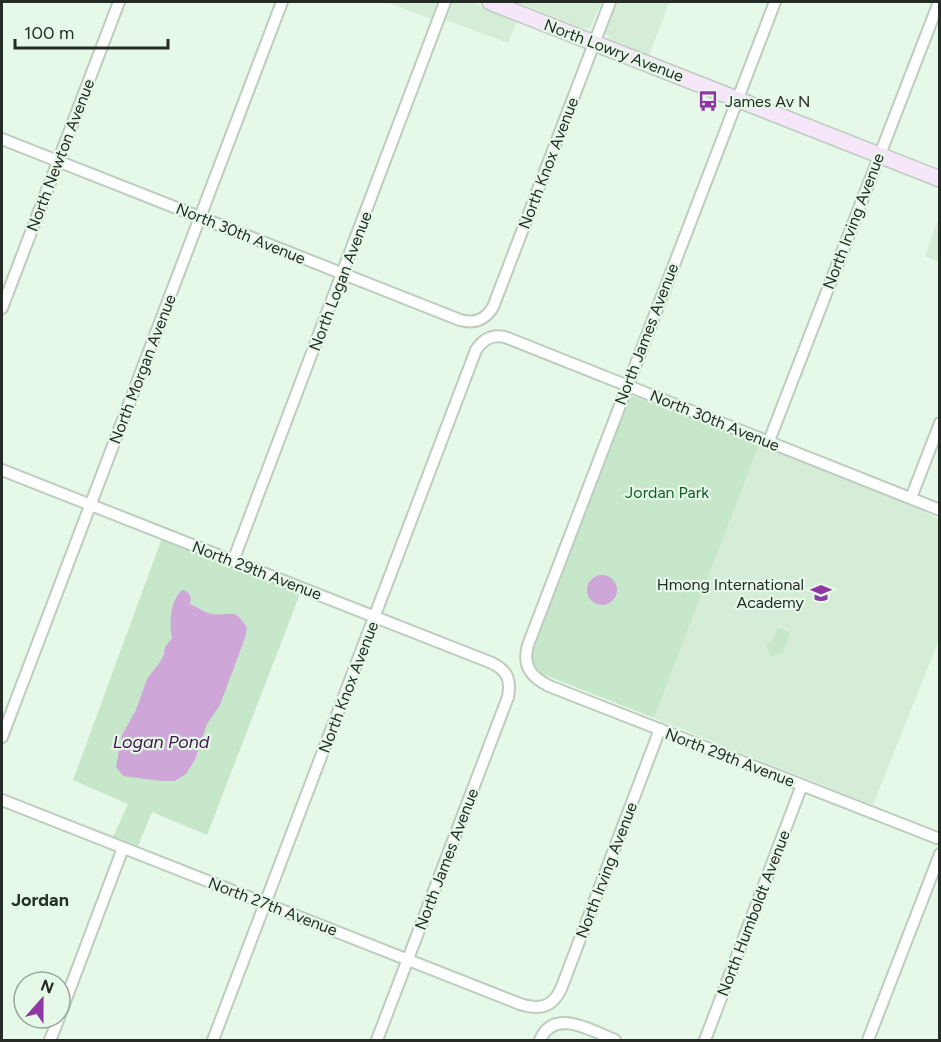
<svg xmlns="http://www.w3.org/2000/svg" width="941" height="1042" font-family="Figtree,sans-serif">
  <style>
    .built { fill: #d5edd7 }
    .green { fill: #c7e7ca }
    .water { fill: #cea7d8 }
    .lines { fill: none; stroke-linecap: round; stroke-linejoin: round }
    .street-casing { stroke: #bccdbe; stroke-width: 14 }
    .secondary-casing { stroke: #bccdbe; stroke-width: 18 }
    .street { stroke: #fff; stroke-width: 10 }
    .secondary { stroke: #f6e6fa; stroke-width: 15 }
    .labels { text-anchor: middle; stroke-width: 4.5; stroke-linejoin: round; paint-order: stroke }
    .street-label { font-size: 16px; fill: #252c26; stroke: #e6f8e8 }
    .poi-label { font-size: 16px; fill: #252c26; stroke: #e6f8e8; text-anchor: start }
    .park-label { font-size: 16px; fill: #125e28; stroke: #e6f8e8 }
    .water-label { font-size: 18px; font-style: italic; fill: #451551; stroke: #e6f8e8 }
    .neighbourhood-label { font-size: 18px; font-weight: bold; fill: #233125; stroke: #e6f8e8 }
  </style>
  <rect width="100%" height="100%" fill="#e6f8e8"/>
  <path class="built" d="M386,2H437L431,19Z
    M453,2H469L517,20L508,43L446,20Z
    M517,2H602L590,28H582Z
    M616,2H664L669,3L649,55L610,39L605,34Z
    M939,217V262L925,256Z
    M759,445L902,502L939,519V640L873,805L654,718Z"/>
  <path class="green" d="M633,396L759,445L654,718L542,674L531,661L532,654L617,430L616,424L625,400Z
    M162,538L300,594L207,835L152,812L138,846L113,837L128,804L73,780Z
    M780,628L788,632L790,634L783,652L771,657L766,645L772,642L777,629Z"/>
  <path class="water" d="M587 590a15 15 0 1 1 30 0a15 15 0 1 1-30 0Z
    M182,590L188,592L191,598L190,604C198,607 204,613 213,614C231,617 234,606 247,628L245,638L220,705L207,724L195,760L186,774L175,781H161L123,776L116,767L122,735L136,710L147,679L160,662L164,654L165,647L172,638C169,623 170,601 182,590Z"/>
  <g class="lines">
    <g class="street-casing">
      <path id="street" d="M775,2L528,645C522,666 531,677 549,686L937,838
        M2,139L460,320C475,324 485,320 493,307L610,2
        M2,308L119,2
        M769,441L939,2
        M2,470L492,663C508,671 511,680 508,697L377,1040
        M911,498L940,423
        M233,561L445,2
        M2,737L282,2
        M2,800L520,1004C539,1010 552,1008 561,989L660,729
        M60,1015L123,848
        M50,1040L59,1018
        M213,1040L476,350C483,339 492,334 505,337L940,510
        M540,1040C554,1007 592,1031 615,1040
        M705,1040L802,785
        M868,1040L940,854"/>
    </g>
    <g class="secondary-casing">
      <path id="secondary" d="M490,2L940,179"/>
    </g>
    <use href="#street" class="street"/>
    <use href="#secondary" class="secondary"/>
  </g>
  <defs>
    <g id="bus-bare" transform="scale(1.62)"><path d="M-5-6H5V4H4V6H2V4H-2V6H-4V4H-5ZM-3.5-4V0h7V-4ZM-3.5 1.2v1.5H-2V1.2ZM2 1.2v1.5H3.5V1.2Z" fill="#8f37a4" stroke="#e6f8e8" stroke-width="2.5" paint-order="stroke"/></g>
    <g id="school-bare" transform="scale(1.62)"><path d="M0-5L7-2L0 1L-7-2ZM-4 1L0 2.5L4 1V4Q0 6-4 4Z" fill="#8f37a4" stroke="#e6f8e8" stroke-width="2.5" paint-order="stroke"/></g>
  </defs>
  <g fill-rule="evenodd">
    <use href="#bus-bare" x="708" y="101"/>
    <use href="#school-bare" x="821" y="593"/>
  </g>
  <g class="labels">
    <g class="street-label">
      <text transform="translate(614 50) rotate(21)" y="6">North Lowry Avenue</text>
      <text transform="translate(60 155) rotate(-69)" y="6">North Newton Avenue</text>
      <text transform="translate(548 163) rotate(-69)" y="6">North Knox Avenue</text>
      <text transform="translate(853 221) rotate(-69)" y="6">North Irving Avenue</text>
      <text transform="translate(241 233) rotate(22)" y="6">North 30th Avenue</text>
      <text transform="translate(340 281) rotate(-69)" y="6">North Logan Avenue</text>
      <text transform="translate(646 334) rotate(-69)" y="6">North James Avenue</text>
      <text transform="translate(142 369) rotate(-69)" y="6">North Morgan Avenue</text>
      <text transform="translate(715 420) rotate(22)" y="6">North 30th Avenue</text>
      <text transform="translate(257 570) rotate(21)" y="6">North 29th Avenue</text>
      <text transform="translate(348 687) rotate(-69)" y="6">North Knox Avenue</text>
      <text transform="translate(730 757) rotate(21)" y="6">North 29th Avenue</text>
      <text transform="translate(446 859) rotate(-69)" y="6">North James Avenue</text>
      <text transform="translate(606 870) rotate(-69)" y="6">North Irving Avenue</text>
      <text transform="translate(273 906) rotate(21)" y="6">North 27th Avenue</text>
      <text transform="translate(753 913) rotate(-69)" y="6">North Humboldt Avenue</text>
    </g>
    <g class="poi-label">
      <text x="725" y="107">James Av N</text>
      <text x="804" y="590" text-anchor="end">Hmong International<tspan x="804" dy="18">Academy</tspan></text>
    </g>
    <g class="park-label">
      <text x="667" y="498">Jordan Park</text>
    </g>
    <g class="water-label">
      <text x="161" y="748">Logan Pond</text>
    </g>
    <g class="neighbourhood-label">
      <text x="40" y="906">Jordan</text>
    </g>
  </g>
  <rect width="941" height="1042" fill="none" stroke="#252c26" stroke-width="6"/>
  <g transform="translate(42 1000) rotate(21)"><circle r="28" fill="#e6f8e8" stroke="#99a69a" stroke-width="1.5"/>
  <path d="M0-4.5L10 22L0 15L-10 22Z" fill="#8f37a4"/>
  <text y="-9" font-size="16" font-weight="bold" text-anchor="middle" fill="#252c26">N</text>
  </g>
  <path d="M15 39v9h153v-9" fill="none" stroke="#252c26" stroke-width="3"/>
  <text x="24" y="39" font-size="18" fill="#252c26" stroke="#e6f8e8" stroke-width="4.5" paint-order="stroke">100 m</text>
</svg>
